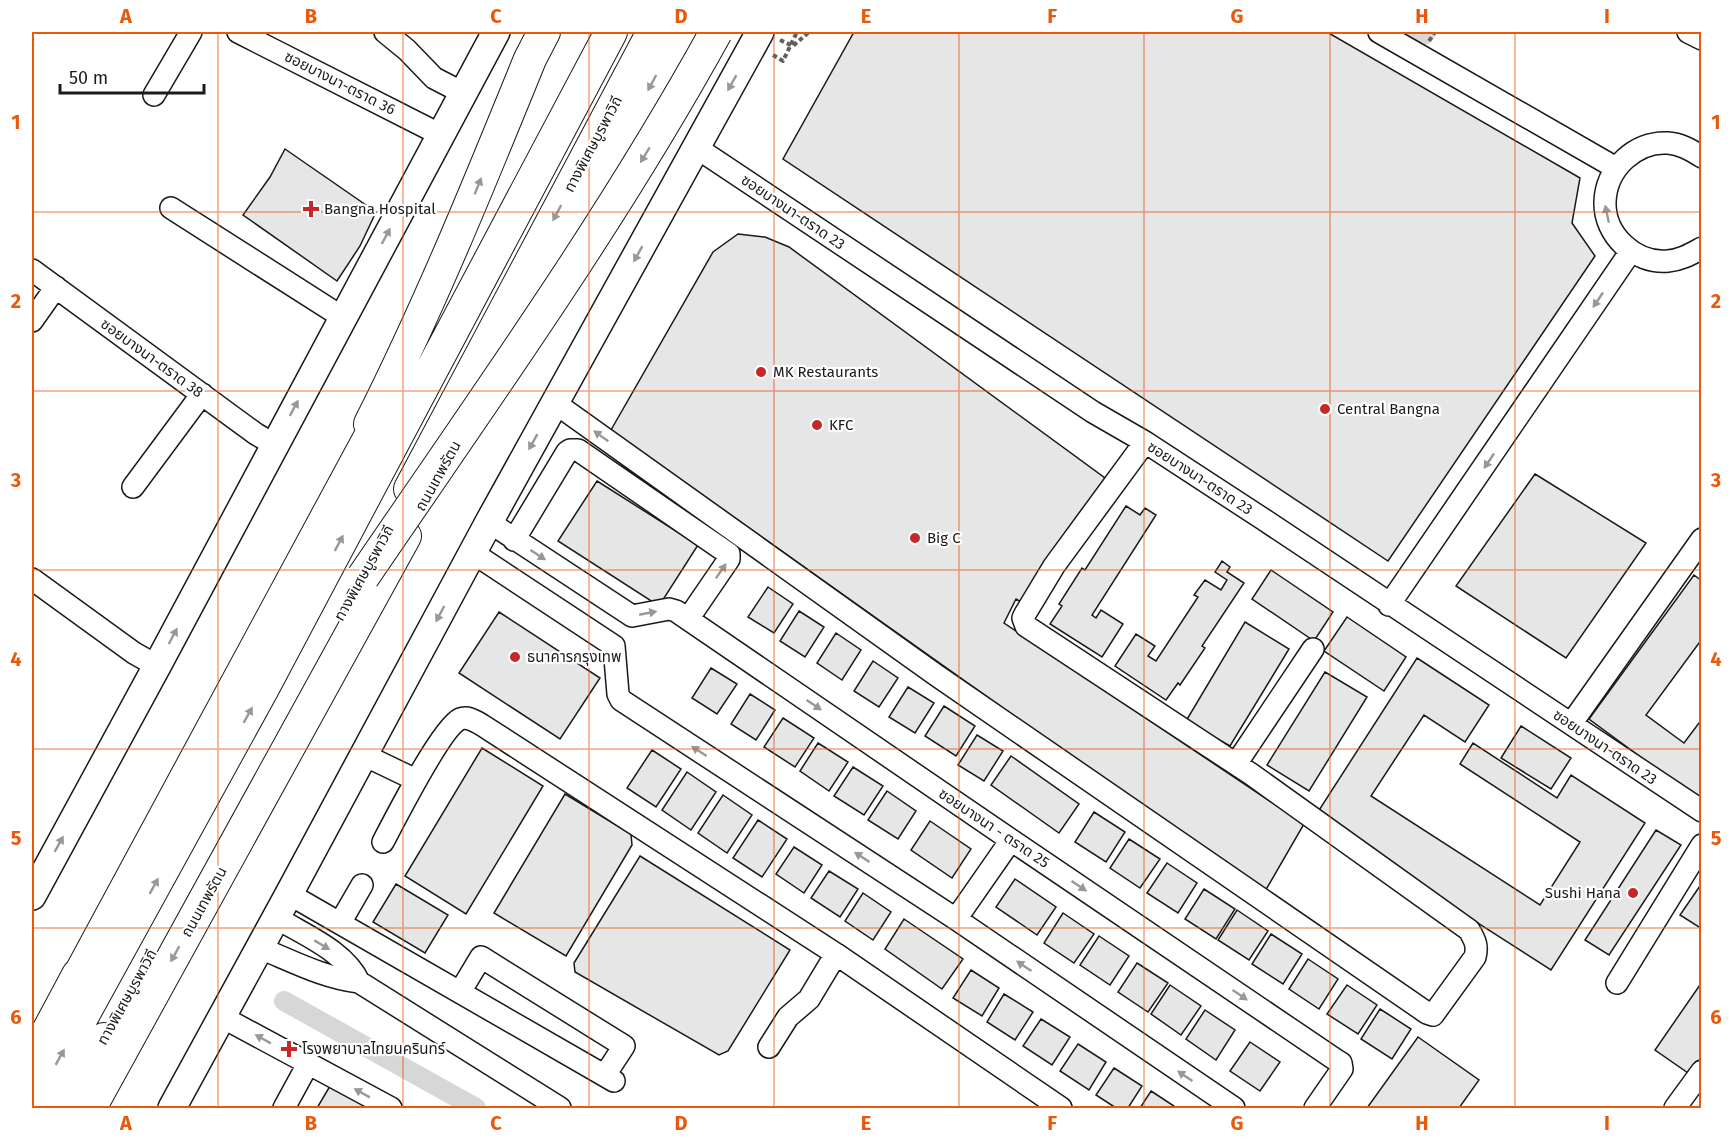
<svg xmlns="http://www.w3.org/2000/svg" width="1733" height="1140" font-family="'Fira Sans','Noto Sans Thai',sans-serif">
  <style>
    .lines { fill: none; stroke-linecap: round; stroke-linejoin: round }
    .canal { stroke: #d7d7d7; stroke-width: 20 }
    .building { fill: #e6e6e6; stroke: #1a1a1a; stroke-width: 1.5 }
    .minor-casing { stroke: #1a1a1a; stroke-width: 24 }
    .major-casing { stroke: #1a1a1a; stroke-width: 30 }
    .highway-casing { stroke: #1a1a1a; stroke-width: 34 }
    .path { stroke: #5f5f5f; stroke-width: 4; stroke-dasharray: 4.5 3; stroke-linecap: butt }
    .minor { stroke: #fff; stroke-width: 21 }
    .major { stroke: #fff; stroke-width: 27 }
    .highway { stroke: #fff; stroke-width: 32 }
    .highway-bridge-casing { stroke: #1a1a1a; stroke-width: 34; stroke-linecap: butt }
    .path-bridge { stroke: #5f5f5f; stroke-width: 4; stroke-dasharray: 4.5 3; stroke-linecap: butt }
    .highway-bridge { stroke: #fff; stroke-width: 32 }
    .oneway { fill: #989898 }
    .grid { fill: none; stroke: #e8590c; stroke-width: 1.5; stroke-opacity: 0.55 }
    .poi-dot { fill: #c62828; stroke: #fff; stroke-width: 2 }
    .labels { text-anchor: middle; stroke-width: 4.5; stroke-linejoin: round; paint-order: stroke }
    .street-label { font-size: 15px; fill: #1a1a1a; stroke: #fff }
    .poi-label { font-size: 15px; fill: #1a1a1a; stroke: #fff; text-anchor: start }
    .neatline { fill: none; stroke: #e8590c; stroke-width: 2 }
    .grid-label { font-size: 20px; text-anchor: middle; font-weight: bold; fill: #e8590c }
  </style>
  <rect width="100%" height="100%" fill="#fff"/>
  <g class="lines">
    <path class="canal" d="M1418,32L1424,35L1426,32
      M284,1001L476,1108"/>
  </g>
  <path class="building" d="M854,32H1327L1580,178L1572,223L1595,256L1388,561L783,159Z
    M285,149L376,212L360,246L337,281L243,215L270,177Z
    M738,234L765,237L789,247L1105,478L1024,604L1016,599L1004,623L1304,824L1264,893L611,430L713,252Z
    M1535,474L1646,543L1566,658L1456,586Z
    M597,481L698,545L659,606L558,541Z
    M1126,506L1140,515L1145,508L1156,515L1092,615L1096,618L1101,610L1123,624L1102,657L1050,624L1062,606L1059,604L1082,568L1085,570Z
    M1222,561L1230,567L1227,572L1244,583L1202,646L1205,648L1180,685L1178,683L1166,700L1115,666L1136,634L1155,646L1148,656L1156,661L1198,597L1194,595L1205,580L1221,590L1227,580L1215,572Z
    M1271,570L1333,612L1314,641L1252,599Z
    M1694,575L1702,581V639L1646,715L1684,743L1702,719V799L1700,801L1589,719Z
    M768,587L793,604L774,633L748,617Z
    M799,611L824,627L805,657L780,641Z
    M499,612L600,678L560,739L459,673Z
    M1347,617L1406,657L1384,691L1324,651Z
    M1245,622L1289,649L1230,746L1186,721Z
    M836,633L861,650L842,680L817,663Z
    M1417,658L1489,705L1465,742L1424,715L1371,796L1540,905L1580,842L1460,764L1473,743L1557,798L1571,775L1645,823L1551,970L1314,818Z
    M873,661L898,678L879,707L854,691Z
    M711,668L737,684L717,714L692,698Z
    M1325,672L1367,697L1309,791L1267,765Z
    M908,687L934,703L915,733L889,717Z
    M750,694L775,710L756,740L731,724Z
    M944,706L975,726L956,756L925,736Z
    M783,718L814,738L795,767L764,747Z
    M1521,726L1571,758L1551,789L1501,758Z
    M977,735L1003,751L984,781L958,765Z
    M818,743L848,762L829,791L800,771Z
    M482,748L543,786L466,914L405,876Z
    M652,750L681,769L656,807L627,788Z
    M1011,756L1079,804L1059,833L991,785Z
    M853,767L883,786L864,815L834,796Z
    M687,772L716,792L691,830L662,810Z
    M887,791L916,811L898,839L868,820Z
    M565,794L631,834L632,845L566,956L494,913Z
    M723,795L752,815L727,853L698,833Z
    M1094,812L1125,832L1106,862L1075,842Z
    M758,820L787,839L762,877L733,858Z
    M930,821L971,849L952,878L911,850Z
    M1656,830L1681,845L1609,955L1585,940Z
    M1129,839L1160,859L1140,888L1110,868Z
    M794,847L822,865L804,893L776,874Z
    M640,856L790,950L728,1051L719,1055L575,972L574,963Z
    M1167,863L1197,883L1178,913L1147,893Z
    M829,871L858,889L840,917L811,898Z
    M1015,879L1056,907L1037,935L996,907Z
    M1702,883V929L1680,915Z
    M396,884L448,915L425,953L373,922Z
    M1204,889L1235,909L1216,939L1185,919Z
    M863,893L891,912L873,940L845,921Z
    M1237,910L1268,931L1249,960L1218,940Z
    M1063,913L1094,934L1074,963L1044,943Z
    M904,919L963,959L942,989L885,949Z
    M1271,934L1302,954L1283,984L1252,964Z
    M1099,936L1129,956L1110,985L1080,965Z
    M1308,959L1338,979L1319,1009L1289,989Z
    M1137,963L1168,983L1148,1012L1118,992Z
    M971,970L999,988L982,1016L953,998Z
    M1702,982V1061L1691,1075L1655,1050Z
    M1170,985L1201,1006L1181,1035L1151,1014Z
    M1347,985L1377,1005L1358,1034L1327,1014Z
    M1004,994L1033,1012L1015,1040L987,1022Z
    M1380,1009L1411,1029L1392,1059L1361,1039Z
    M1205,1010L1235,1030L1216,1060L1186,1039Z
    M1041,1019L1070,1037L1052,1065L1023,1046Z
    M1418,1037L1479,1080L1459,1108H1367Z
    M1250,1042L1280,1062L1260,1091L1230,1071Z
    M1078,1044L1106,1062L1089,1090L1060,1071Z
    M1114,1068L1142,1086L1128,1108H1116L1096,1095Z
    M330,1086L371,1108H317Z
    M1151,1091L1177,1108H1140Z"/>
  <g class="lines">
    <g class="minor-casing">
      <path id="minor" d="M238,32L441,135
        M385,32L407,50L434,78L463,93
        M1379,32L1616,168
        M1688,32L1702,39
        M154,95L191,32
        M697,148L1093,412L1145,442L1263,519L1702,811
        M1702,157C1691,150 1681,144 1668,143C1635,141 1606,169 1605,202C1604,235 1635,264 1668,261C1681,260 1691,254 1702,248
        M171,208L342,317
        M32,270L256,434L275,445
        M32,321L56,287
        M555,403L936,675L1427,1013L1433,1015L1475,957C1478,946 1475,940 1469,930L1251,774L1026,626L1023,618L1025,614L1054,566L1145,442
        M133,487L202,394
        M489,522L632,616L669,609L676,611L1011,840L1336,1060L1341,1063L1342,1069L1315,1108
        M514,540L567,452L570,450H578L729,554V559L688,619
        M473,553L614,646L618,694L621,700L956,919L1234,1108
        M32,579L134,653L157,666
        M1389,605L1631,251
        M1571,724L1702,539
        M364,755L416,780
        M1236,764L1313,649
        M383,842C394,821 442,727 460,719C468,716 475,721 482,725L836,954L1061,1108
        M289,894L614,1081
        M277,918C304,935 345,951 359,982
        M956,919L1011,840
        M340,923L362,885
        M260,948C292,961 324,978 359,982L560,1108
        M1617,983L1702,845
        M460,992L481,957L624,1046L605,1075
        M222,1017L391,1108
        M769,1047L788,1017L809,999L836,954
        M284,1108L308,1064
        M1675,1108L1702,1071"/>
    </g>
    <g class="major-casing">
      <path id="major" d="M32,896L157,666L496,32
        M172,1108L289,894L489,522L760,32"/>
    </g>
    <g class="highway-casing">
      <path id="highway" d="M528,313L680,32
        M370,424C430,305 480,182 530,59L544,32
        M410,489L653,32
        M69,994L386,407
        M32,1061L78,975
        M32,1108L263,688L611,32
        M65,1108L104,1039
        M90,1108L405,536"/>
    </g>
    <path class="path" d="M1429,41L1435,32
      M773,55L783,61L797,32"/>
    <use href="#minor" class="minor"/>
    <use href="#major" class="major"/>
    <use href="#highway" class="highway"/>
    <g class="highway-bridge-casing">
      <path id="highway-bridge" d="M363,577C485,398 612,221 716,32"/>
    </g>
    <path class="path-bridge" d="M780,40L793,46L809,32"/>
    <use href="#highway-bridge" class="highway-bridge"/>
  </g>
  <defs><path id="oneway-solid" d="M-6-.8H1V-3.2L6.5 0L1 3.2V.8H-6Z" transform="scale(1.5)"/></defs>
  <g class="oneway">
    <use href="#oneway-solid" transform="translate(652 83) rotate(118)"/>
    <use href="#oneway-solid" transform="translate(732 83) rotate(119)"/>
    <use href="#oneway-solid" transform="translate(645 155) rotate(121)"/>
    <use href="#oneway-solid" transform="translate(478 186) rotate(-68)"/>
    <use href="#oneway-solid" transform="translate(557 213) rotate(118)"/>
    <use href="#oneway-solid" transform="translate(1607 214) rotate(-102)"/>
    <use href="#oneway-solid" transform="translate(386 236) rotate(-62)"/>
    <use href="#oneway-solid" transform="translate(638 254) rotate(119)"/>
    <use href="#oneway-solid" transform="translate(1598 300) rotate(124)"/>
    <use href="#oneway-solid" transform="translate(294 408) rotate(-62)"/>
    <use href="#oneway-solid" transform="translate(601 436) rotate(-144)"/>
    <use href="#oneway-solid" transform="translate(533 442) rotate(119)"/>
    <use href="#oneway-solid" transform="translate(1489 461) rotate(124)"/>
    <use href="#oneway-solid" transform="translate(339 543) rotate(-62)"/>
    <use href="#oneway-solid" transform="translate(538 555) rotate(33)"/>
    <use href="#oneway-solid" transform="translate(721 571) rotate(-55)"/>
    <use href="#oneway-solid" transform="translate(648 613) rotate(-11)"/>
    <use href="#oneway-solid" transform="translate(440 614) rotate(118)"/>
    <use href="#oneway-solid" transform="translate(173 636) rotate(-62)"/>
    <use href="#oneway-solid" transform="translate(814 705) rotate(34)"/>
    <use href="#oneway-solid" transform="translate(248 715) rotate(-61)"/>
    <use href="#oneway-solid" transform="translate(699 751) rotate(-147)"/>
    <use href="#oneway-solid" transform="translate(59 844) rotate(-61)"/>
    <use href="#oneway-solid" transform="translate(862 857) rotate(-147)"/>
    <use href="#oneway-solid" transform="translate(154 886) rotate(-61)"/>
    <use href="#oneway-solid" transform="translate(1079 886) rotate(34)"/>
    <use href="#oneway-solid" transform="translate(322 945) rotate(31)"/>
    <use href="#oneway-solid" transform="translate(175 954) rotate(119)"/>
    <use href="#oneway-solid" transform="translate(1024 966) rotate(-146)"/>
    <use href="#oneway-solid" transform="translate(1240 995) rotate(34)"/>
    <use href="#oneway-solid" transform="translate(263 1039) rotate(-151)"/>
    <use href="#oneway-solid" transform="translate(60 1057) rotate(-61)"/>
    <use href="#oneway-solid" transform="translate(1185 1076) rotate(-146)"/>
    <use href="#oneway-solid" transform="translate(362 1093) rotate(-151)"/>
  </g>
  <path class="grid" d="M218,32V1108M403,32V1108M589,32V1108M774,32V1108M959,32V1108M1144,32V1108M1330,32V1108M1515,32V1108M32,212H1702M32,391H1702M32,570H1702M32,749H1702M32,928H1702"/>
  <g class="poi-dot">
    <path d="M308 200h6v6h6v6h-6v6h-6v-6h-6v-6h6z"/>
    <circle cx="761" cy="372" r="6"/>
    <circle cx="1325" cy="409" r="6"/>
    <circle cx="817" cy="425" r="6"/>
    <circle cx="915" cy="538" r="6"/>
    <circle cx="515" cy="657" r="6"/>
    <circle cx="1633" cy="893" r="6"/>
    <path d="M286 1040h6v6h6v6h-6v6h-6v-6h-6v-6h6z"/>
  </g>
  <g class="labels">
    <g class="street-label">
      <text transform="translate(340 83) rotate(27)" y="5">ซอยบางนา-ตราด 36</text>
      <text transform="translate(593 144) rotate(-62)" y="5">ทางพิเศษบูรพาวิถี</text>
      <text transform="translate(793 212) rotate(34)" y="5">ซอยบางนา-ตราด 23</text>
      <text transform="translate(152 358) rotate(36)" y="5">ซอยบางนา-ตราด 38</text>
      <text transform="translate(438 476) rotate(-61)" y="5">ถนนเทพรัตน</text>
      <text transform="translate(1200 478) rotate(33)" y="5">ซอยบางนา-ตราด 23</text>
      <text transform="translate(364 573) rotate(-61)" y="5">ทางพิเศษบูรพาวิถี</text>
      <text transform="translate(1605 747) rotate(34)" y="5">ซอยบางนา-ตราด 23</text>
      <text transform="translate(994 828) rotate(34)" y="5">ซอยบางนา - ตราด 25</text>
      <text transform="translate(204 902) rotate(-61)" y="5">ถนนเทพรัตน</text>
      <text transform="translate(127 997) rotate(-61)" y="5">ทางพิเศษบูรพาวิถี</text>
    </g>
    <g class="poi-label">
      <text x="324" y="214">Bangna Hospital</text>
      <text x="773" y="377">MK Restaurants</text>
      <text x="1337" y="414">Central Bangna</text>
      <text x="829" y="430">KFC</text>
      <text x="927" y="543">Big C</text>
      <text x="527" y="662">ธนาคารกรุงเทพ</text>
      <text x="1621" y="898" text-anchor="end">Sushi Hana</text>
      <text x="302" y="1054">โรงพยาบาลไทยนครินทร์</text>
    </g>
  </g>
  <rect width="1733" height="1140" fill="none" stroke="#ffffff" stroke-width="66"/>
  <path d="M60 84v9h144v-9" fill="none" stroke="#1a1a1a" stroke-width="3"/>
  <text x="69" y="84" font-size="18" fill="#1a1a1a" stroke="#ffffff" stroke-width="4.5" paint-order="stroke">50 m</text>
  <rect x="33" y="33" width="1667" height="1074" class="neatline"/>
  <g class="grid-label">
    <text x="126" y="23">A</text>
    <text x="311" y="23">B</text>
    <text x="496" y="23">C</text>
    <text x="681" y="23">D</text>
    <text x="866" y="23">E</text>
    <text x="1052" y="23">F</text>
    <text x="1237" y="23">G</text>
    <text x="1422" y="23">H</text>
    <text x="1607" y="23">I</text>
    <text x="16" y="129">1</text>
    <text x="1716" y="129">1</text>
    <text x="16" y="308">2</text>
    <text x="1716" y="308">2</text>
    <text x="16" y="487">3</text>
    <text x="1716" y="487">3</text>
    <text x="16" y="666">4</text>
    <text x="1716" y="666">4</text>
    <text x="16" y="845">5</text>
    <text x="1716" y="845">5</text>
    <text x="16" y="1024">6</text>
    <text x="1716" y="1024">6</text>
    <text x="126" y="1130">A</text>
    <text x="311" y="1130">B</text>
    <text x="496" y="1130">C</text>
    <text x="681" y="1130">D</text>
    <text x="866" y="1130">E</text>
    <text x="1052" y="1130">F</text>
    <text x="1237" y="1130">G</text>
    <text x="1422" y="1130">H</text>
    <text x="1607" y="1130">I</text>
  </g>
</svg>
